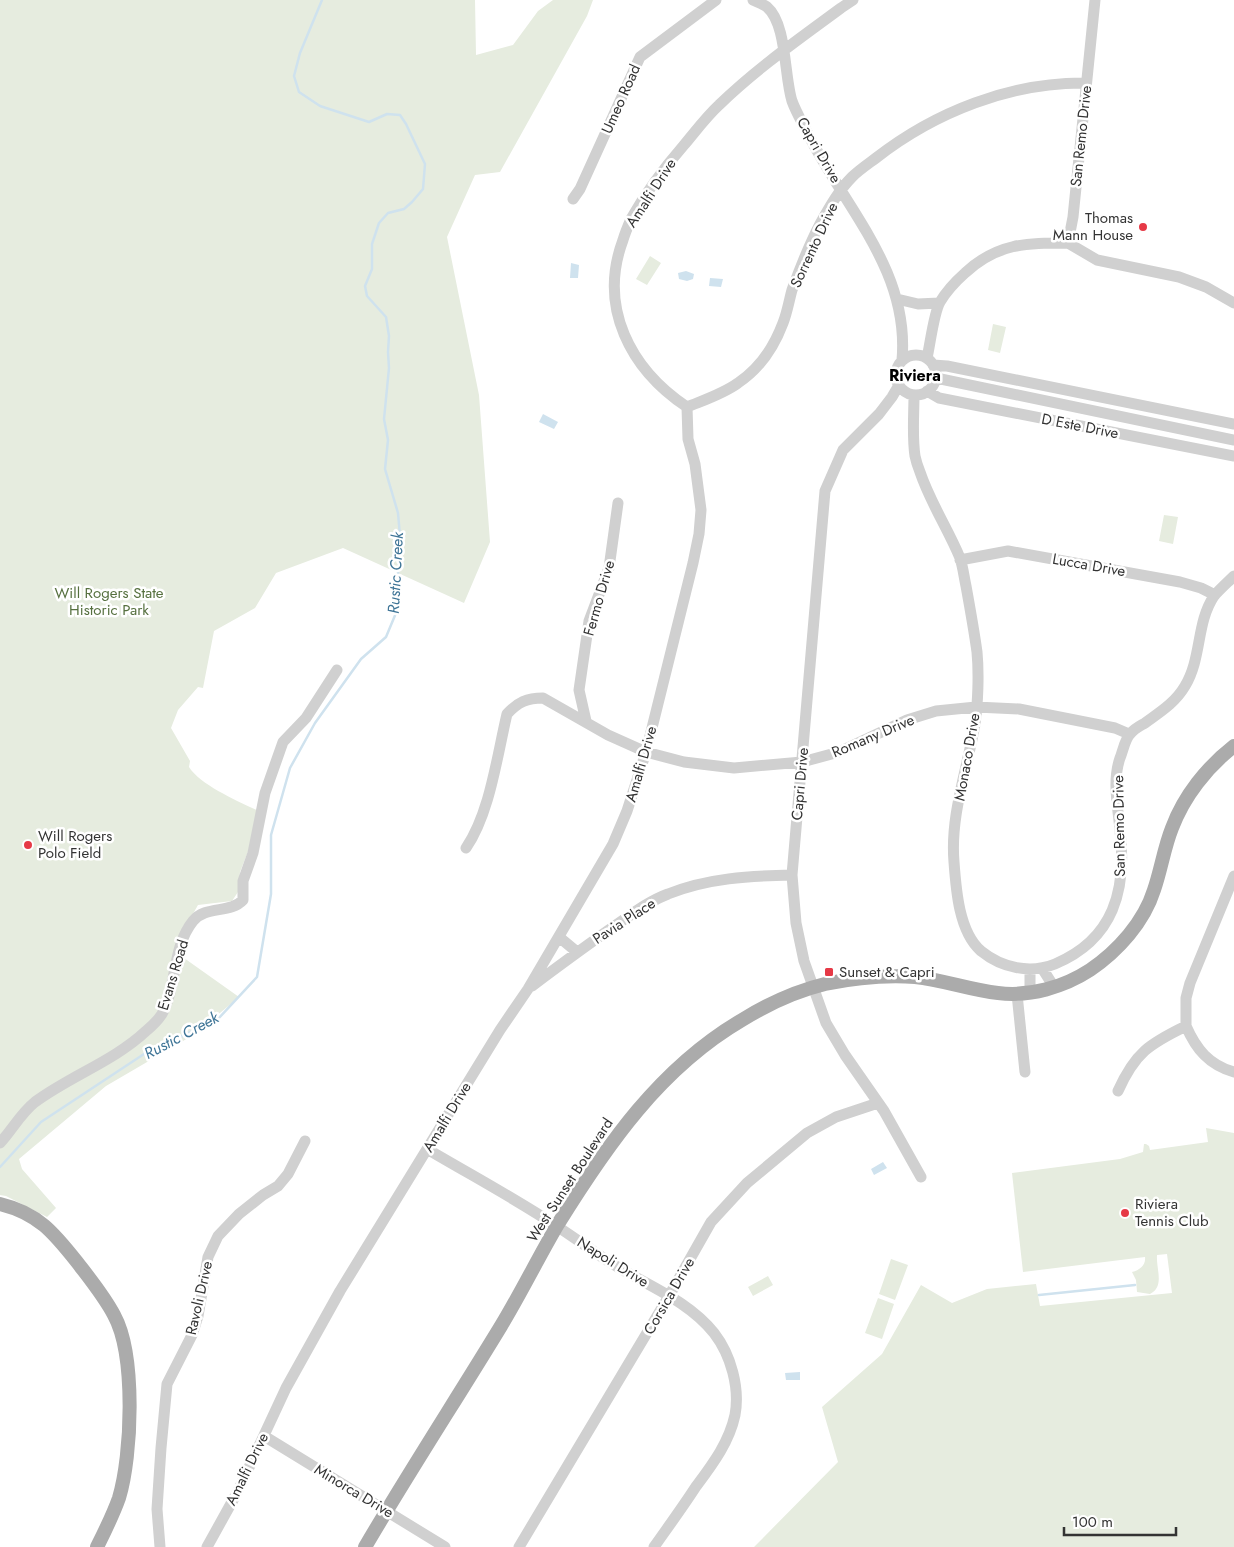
<svg xmlns="http://www.w3.org/2000/svg" width="1234" height="1547" font-family="Jost,sans-serif">
  <style>
    .green { fill: #e6ecdf }
    .water { fill: #cfe2ee }
    .lines { fill: none; stroke-linecap: round; stroke-linejoin: round }
    .stream { stroke: #cfe2ee; stroke-width: 2.5 }
    .minor { stroke: #d0d0d0; stroke-width: 11 }
    .major { stroke: #ababab; stroke-width: 14 }
    .poi-dot { fill: #e63946; stroke: #fff; stroke-width: 2 }
    .labels { text-anchor: middle; stroke-width: 5; stroke-linejoin: round; paint-order: stroke }
    .street-label { font-size: 15px; fill: #333; stroke: #fff }
    .poi-label { font-size: 15px; fill: #333; stroke: #fff; text-anchor: start }
    .park-label { font-size: 15px; fill: #56703f; stroke: #fff }
    .neighbourhood-label { font-size: 16px; font-weight: bold; fill: #000; stroke: #fff }
    .water-label { font-size: 16px; font-style: italic; fill: #3f7597; stroke: #fff }
  </style>
  <rect width="100%" height="100%" fill="#fff"/>
  <path class="green" d="M0,0H475L476,55L513,45L538,11L553,0H593L587,16L500,172L475,175L447,237L479,395L490,542L464,603L343,548L276,573L255,608L214,631L203,688L198,687L178,710L171,728L190,761L189,767C201,786 242,803 263,813L240,872L238,892L232,901L198,905L181,935L178,946L184,958L239,997L195,1034L106,1086L19,1159L22,1169L56,1208L47,1217L6,1196L0,1195Z
    M650,256L661,263L647,285L636,279Z
    M993,324L1006,327L1000,353L988,350Z
    M1164,515L1178,517L1173,544L1159,541Z
    M1206,1128L1234,1133V1547H754L838,1462L822,1407L882,1354L921,1285L952,1303L987,1289L1036,1284L1040,1306L1172,1293L1167,1254L1157,1255C1156,1270 1165,1286 1150,1294L1137,1292L1136,1280L1132,1272C1140,1270 1146,1265 1145,1257L1023,1272L1012,1173L1120,1159L1143,1152L1144,1144H1146L1149,1146L1150,1150L1208,1142Z
    M891,1259L908,1265L895,1300L879,1294Z
    M768,1276L773,1285L753,1296L748,1287Z
    M878,1298L894,1304L882,1339L865,1333Z"/>
  <path class="water" d="M571,263L579,265L578,278H570Z
    M686,271L694,274L693,279L687,281L679,279L678,273Z
    M710,278L723,279L721,287L709,286Z
    M543,414L558,422L554,429L539,422Z
    M883,1162L887,1168L874,1175L871,1169Z
    M800,1372V1380H786L785,1373Z"/>
  <g class="lines">
    <path class="stream" d="M0,1167L41,1122L144,1054L218,1019L257,977L271,894V835L290,768L315,723L361,659L386,637L396,613L400,536L398,513L385,469L388,440L384,419L389,368L388,352L389,336L386,317L367,296L365,286L372,269V244L379,223L388,213L404,209L412,202L423,189L425,164L406,124L400,115L387,114L369,122L320,106L299,92L294,76L300,53L322,0
      M1039,1295L1135,1285"/>
    <path class="minor" d="M753,0C757,2 763,4 767,7C787,24 784,76 792,101C796,112 802,122 807,132C844,207 910,270 902,360
      M573,199L580,189L640,57L716,0
      M1068,243L1073,217L1095,0
      M1068,243L1097,260L1179,277L1206,287L1234,303
      M897,299L918,304L939,303
      M896 375a20 20 0 1 1 40 0a20 20 0 1 1-40 0Z
      M927,358C930,345 934,312 940,302C946,292 956,281 965,273C997,243 1026,243 1068,243
      M933,365L947,366L1234,424
      M936,378L1234,440
      M899,385L892,397L879,414L843,450L825,491L792,875L796,923L804,961L826,1023L845,1055L884,1111L921,1177
      M927,391L939,398L1234,456
      M914,395C914,414 912,436 915,456C916,461 918,467 920,472C930,502 948,529 960,558C963,567 964,577 966,586C970,608 974,630 977,652C979,673 978,703 975,724C967,770 950,816 954,862C956,890 959,932 981,951C1002,968 1030,974 1055,964C1114,939 1127,890 1120,830C1118,807 1112,781 1120,758C1123,751 1125,738 1131,733C1134,729 1140,726 1145,723C1160,712 1175,703 1185,686C1202,658 1196,623 1214,596C1220,589 1228,582 1234,576
      M687,407C704,400 723,394 738,383C759,369 774,347 783,323C787,313 789,301 792,290C800,268 809,245 820,224C829,208 839,190 852,177C859,170 868,164 876,158C935,112 1011,82 1086,83
      M960,560L1008,551L1180,582L1201,588L1215,595
      M586,721L579,690L589,621L609,568L618,503
      M466,848C490,813 497,756 507,714C518,702 527,698 543,698L608,735L646,752L684,762L734,768L802,762L839,752L907,720L936,711L976,707L1019,709L1115,728L1129,734
      M559,937L577,952
      M1042,968L1054,987
      M1030,969V993
      M532,986C560,965 587,945 616,925C632,914 649,901 668,894C708,878 749,876 792,875
      M1017,994L1025,1072
      M1186,1026C1196,1049 1209,1065 1234,1072
      M1118,1091C1135,1053 1149,1044 1186,1026V998L1190,983L1234,876
      M0,1143C12,1130 21,1113 35,1102C70,1076 114,1061 146,1031C151,1027 158,1020 162,1014C177,986 172,947 193,921C206,905 230,914 243,900V881L253,853L265,793L283,742L306,718L337,670
      M427,1149C471,1175 516,1199 558,1227C575,1238 591,1250 608,1261C643,1284 687,1299 714,1333C731,1355 740,1388 735,1415C729,1443 712,1465 695,1488C682,1508 668,1527 654,1547
      M264,1436L445,1547
      M160,1547L157,1509L161,1448L167,1384L192,1335L198,1316L208,1257L218,1236L239,1214L263,1195L278,1186L288,1174L305,1141
      M207,1547L238,1491L286,1388L340,1291L500,1030L528,989L613,844L627,811L646,752L693,563L699,534L701,510L695,464L688,439L687,407C630,369 598,307 623,240C625,233 628,226 631,219C646,192 664,168 684,145C695,132 706,117 719,105C756,69 799,39 841,8L853,0
      M519,1547L669,1296L711,1222L747,1183L807,1133L836,1117L878,1103"/>
    <path class="major" d="M0,1204C38,1213 54,1233 77,1262C90,1279 104,1296 114,1315C136,1355 132,1455 119,1498C113,1515 105,1531 97,1547
      M365,1547C409,1472 456,1400 501,1326C521,1293 538,1258 558,1224C607,1145 660,1068 742,1020C768,1004 796,991 825,984C854,978 886,975 915,977C944,980 970,990 998,993C1030,997 1064,987 1090,970C1118,951 1144,922 1154,890C1161,870 1164,848 1172,828C1184,796 1207,767 1234,746"/>
  </g>
  <g class="poi-dot">
    <circle cx="1143" cy="227" r="5"/>
    <circle cx="28" cy="845" r="5"/>
    <rect x="824" y="967" width="10" height="10" rx="2.5"/>
    <circle cx="1125" cy="1213" r="5"/>
  </g>
  <g class="labels">
    <g class="street-label">
      <text transform="translate(621 99) rotate(-66)" y="5">Umeo Road</text>
      <text transform="translate(1081 136) rotate(-84)" y="5">San Remo Drive</text>
      <text transform="translate(819 150) rotate(60)" y="5">Capri Drive</text>
      <text transform="translate(651 193) rotate(-57)" y="5">Amalfi Drive</text>
      <text transform="translate(814 245) rotate(-65)" y="5">Sorrento Drive</text>
      <text transform="translate(1080 426) rotate(11)" y="5">D Este Drive</text>
      <text transform="translate(1089 565) rotate(10)" y="5">Lucca Drive</text>
      <text transform="translate(599 598) rotate(-74)" y="5">Fermo Drive</text>
      <text transform="translate(873 736) rotate(-23)" y="5">Romany Drive</text>
      <text transform="translate(967 757) rotate(-80)" y="5">Monaco Drive</text>
      <text transform="translate(641 764) rotate(-74)" y="5">Amalfi Drive</text>
      <text transform="translate(800 784) rotate(-85)" y="5">Capri Drive</text>
      <text transform="translate(1119 826) rotate(-91)" y="5">San Remo Drive</text>
      <text transform="translate(624 921) rotate(-33)" y="5">Pavia Place</text>
      <text transform="translate(173 975) rotate(-73)" y="5">Evans Road</text>
      <text transform="translate(447 1117) rotate(-59)" y="5">Amalfi Drive</text>
      <text transform="translate(570 1180) rotate(-57)" y="5">West Sunset Boulevard</text>
      <text transform="translate(613 1262) rotate(32)" y="5">Napoli Drive</text>
      <text transform="translate(669 1296) rotate(-60)" y="5">Corsica Drive</text>
      <text transform="translate(199 1298) rotate(-77)" y="5">Ravoli Drive</text>
      <text transform="translate(247 1469) rotate(-64)" y="5">Amalfi Drive</text>
      <text transform="translate(354 1491) rotate(31)" y="5">Minorca Drive</text>
    </g>
    <g class="poi-label">
      <text x="1133" y="223" text-anchor="end">Thomas<tspan x="1133" dy="17">Mann House</tspan></text>
      <text x="38" y="841">Will Rogers<tspan x="38" dy="17">Polo Field</tspan></text>
      <text x="839" y="977">Sunset &amp; Capri</text>
      <text x="1135" y="1209">Riviera<tspan x="1135" dy="17">Tennis Club</tspan></text>
    </g>
    <g class="park-label">
      <text x="109" y="598">Will Rogers State<tspan x="109" dy="17">Historic Park</tspan></text>
    </g>
    <g class="neighbourhood-label">
      <text x="915" y="381">Riviera</text>
    </g>
    <g class="water-label">
      <text transform="translate(395 573) rotate(-87)" y="6">Rustic Creek</text>
      <text transform="translate(181 1035) rotate(-28)" y="6">Rustic Creek</text>
    </g>
  </g>
  <path d="M1064 1527v8h112v-8" fill="none" stroke="#333333" stroke-width="2.5"/>
  <text x="1072" y="1527" font-size="15" fill="#333333" stroke="#ffffff" stroke-width="4" paint-order="stroke">100 m</text>
</svg>
